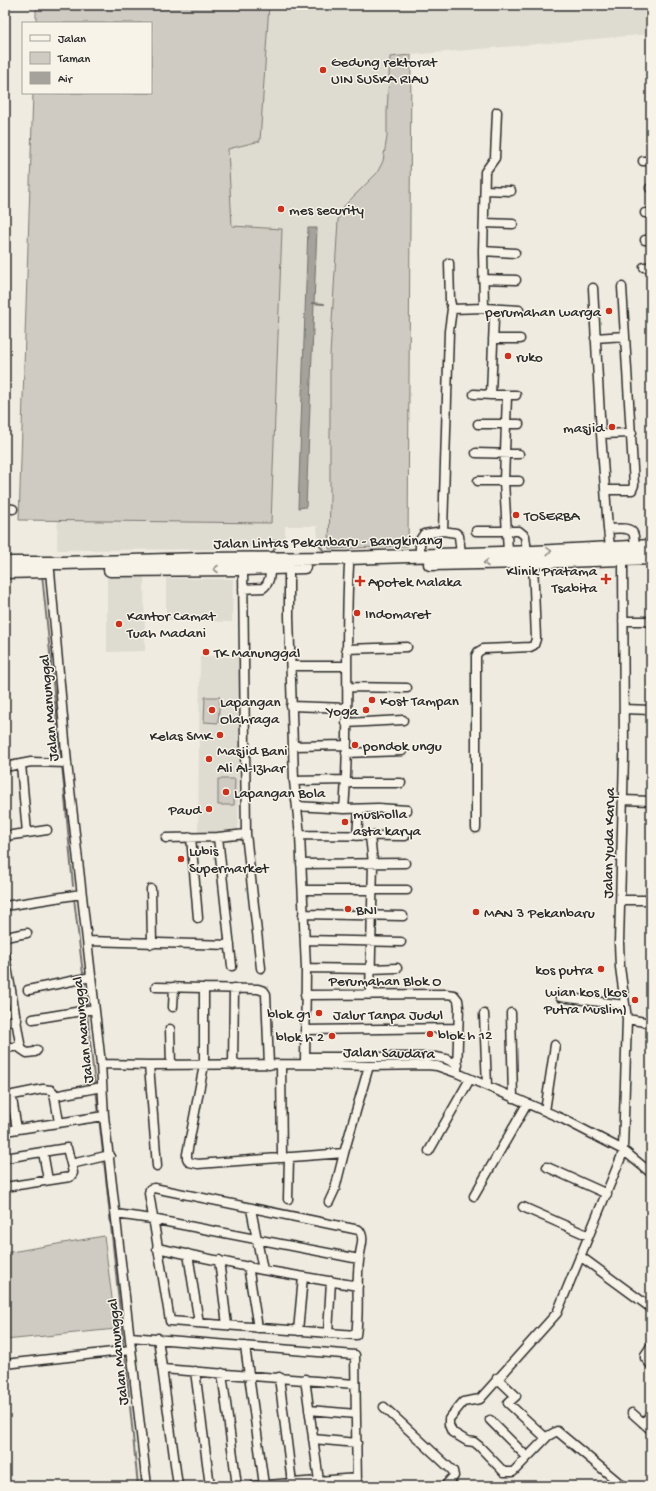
<svg xmlns="http://www.w3.org/2000/svg" width="656" height="1491" font-family="'Gochi Hand',sans-serif">
  <style>
    .built { fill: #dedbd1 }
    .green { fill: #cfcbc2; stroke: #7d7b76 }
    .water { fill: #a4a29a; stroke: #74726e }
    .lines { fill: none; stroke-linecap: round; stroke-linejoin: round }
    .stream { stroke: #74726e; stroke-width: 2 }
    .minor-casing { stroke: #2b2b2b; stroke-width: 11 }
    .highway-casing { stroke: #2b2b2b; stroke-width: 15 }
    .minor { stroke: #f7f3e8; stroke-width: 8 }
    .highway { stroke: #f7f3e8; stroke-width: 12 }
    .oneway { stroke: #918f8a }
    .poi-dot { fill: #c8321e; stroke: #f7f3e8; stroke-width: 1.5 }
    .labels { text-anchor: middle; stroke-width: 3; stroke-linejoin: round; paint-order: stroke }
    .poi-label { font-size: 15px; fill: #2b2b2b; stroke: #f7f3e8; text-anchor: start }
    .street-label { font-size: 15px; fill: #2b2b2b; stroke: #f7f3e8 }
  </style>
  <rect width="100%" height="100%" fill="#efebe0"/>
  <filter id="ink" filterUnits="userSpaceOnUse"><feTurbulence type="fractalNoise" baseFrequency=".025" numOctaves="2"/><feDisplacementMap in="SourceGraphic" scale="8" xChannelSelector="R" yChannelSelector="G"/><feConvolveMatrix kernelMatrix="1 2 1 2 8 2 1 2 1" color-interpolation-filters="sRGB"/></filter>
  <g filter="url(#ink)">
    <path class="built" d="M53,5H651V34L411,55L408,546L319,549L317,526H285V547L278,545L265,549L57,550L63,274L151,93V23Z
      M107,576H144L145,651L107,652Z
      M166,578L233,579L232,622L166,620Z
      M200,656L240,657L238,834H198Z"/>
    <path class="green" d="M36,5H269L260,141L228,149L232,226L282,229L271,523L19,520L33,93H151V23H36Z
      M411,55L408,546L329,549L330,498V355L338,220L343,207L377,173L383,161L387,137V112L390,57Z
      M205,697H220L218,723L204,722Z
      M218,779H235L234,805H218Z
      M104,1236L116,1329L5,1340V1253Z"/>
    <path class="water" d="M308,228H317L306,507L298,508Z"/>
    <g class="lines">
      <path class="stream" d="M312,303L324,304
        M318,541L322,549L328,553
        M272,553L275,548L274,541H279
        M42,574L61,761
        M62,765L73,886
        M74,898L83,974
        M84,984L87,1008
        M87,1013L95,1086
        M96,1090L99,1114
        M99,1118L103,1153
        M104,1160L124,1349
        M125,1354L129,1396
        M130,1406L138,1486"/>
      <g class="minor-casing">
        <path id="minor" d="M643,161H651
          M650,188H651
          M485,190L511,191
          M645,213H651
          M484,223L513,224
          M645,240H651
          M483,251L515,253
          M644,267H651
          M483,279L516,280
          M593,288L601,434L608,529C615,529 629,526 633,533C635,536 634,542 635,546
          M484,308L483,251L485,172L495,158L497,112
          M452,309L484,308L519,310
          M496,309L494,318L491,395H507L504,481L508,552
          M595,338L625,336
          M493,339H520
          M474,394L491,395
          M507,395H516
          M478,424H519
          M601,434L632,433
          M476,453L519,454
          M478,481H519
          M605,490H632L634,485L622,287
          M5,508L13,509
          M608,529L610,547
          M443,531L456,533L459,536L461,554
          M476,531H519L525,536L527,552
          M420,556V540L424,534L443,531L449,331L452,309L450,300L449,263
          M623,559L624,756L619,943L620,967L627,1019L623,1150L622,1155L557,1313L480,1399L463,1402L449,1419V1425L452,1432L467,1441L474,1442L479,1446L504,1472H513L548,1436L557,1431L623,1486
          M349,566C344,647 351,728 344,809L378,808L407,810
          M289,567V616L293,746L294,781L300,835L306,968L305,1064
          M243,569L246,834
          M50,571L67,763L101,1064L104,1116L147,1486
          M243,589L263,588C270,583 270,575 270,568
          M623,621H644L651,622
          M346,649L407,647
          M291,666H347
          M347,687L407,688
          M291,706L347,708
          M624,709L651,710
          M346,723L403,720
          M293,746L346,745
          M346,753L402,751
          M21,764L27,833L47,830
          M5,767L31,762L67,763
          M294,781L346,780
          M346,783H401
          M623,800L651,801
          M297,806L344,809
          M476,828V656L478,652L483,649L530,647L534,645L536,639L533,562
          M300,835L405,836
          M5,836L27,833
          M357,836L359,809
          M191,837L198,918
          M218,837L232,966
          M166,838L218,837L246,834L261,968
          M301,864L405,863
          M151,889L152,944
          M303,890H407
          M621,900H646L651,897
          M5,906L81,894
          M303,914L403,916
          M5,937L27,933
          M305,940L401,942
          M87,941L230,945
          M5,955L21,1049L27,1053L35,1052L37,1050
          M306,968L371,969L397,968
          M156,987L204,988
          M28,990L91,977
          M370,994L373,863L370,836
          M305,995L446,994L454,995L458,1000L459,1007L457,1073
          M560,997L625,1005
          M173,1007L174,987
          M511,1013L513,1098
          M484,1014L487,1086
          M33,1019L94,1009
          M627,1019L651,1023
          M5,1022L17,1020
          M170,1029L171,1065
          M305,1030L458,1028
          M5,1048L21,1046
          M305,1057H436L446,1059L458,1065
          M101,1064L149,1065L305,1064L369,1066L427,1065L437,1066L457,1073L563,1119L623,1150L651,1173
          M149,1065L157,1166
          M233,1065L234,988
          M269,1065L266,994L264,991L258,989L204,988V1065L187,1154V1158L189,1162L198,1164L344,1153L369,1066
          M281,1065L282,1158
          M54,1096L102,1087
          M545,1111L555,1045
          M17,1129L12,1099L13,1095L43,1089L51,1090L54,1093L59,1122
          M5,1131L104,1116
          M429,1151L470,1079
          M43,1152L48,1180
          M5,1158L67,1148L71,1164L110,1155
          M547,1167L607,1194
          M5,1187L70,1177L73,1173L71,1164
          M154,1188L359,1230C365,1237 361,1246 360,1254C355,1281 360,1309 356,1335L170,1321L149,1193L150,1189Z
          M474,1196L527,1104
          M288,1199L289,1157
          M329,1202L335,1189L344,1153
          M523,1207L589,1236
          M251,1209L263,1270
          M116,1214L152,1219L359,1259
          M157,1248L263,1270L358,1286
          M188,1254L199,1323
          M580,1256L651,1308
          M219,1260L227,1325
          M248,1266L258,1328
          M298,1331L303,1277
          M328,1333L331,1281
          M130,1337L355,1355L357,1486
          M158,1338L178,1486
          M245,1346L264,1485
          M651,1346L645,1355V1358L651,1365
          M5,1364L131,1350
          M163,1369L355,1384
          M195,1371L210,1486
          M222,1373L237,1486
          M279,1377L292,1483
          M497,1378L516,1396L508,1403L546,1438
          M305,1379L319,1481
          M384,1407L453,1471L454,1476L445,1486
          M309,1410L356,1414
          M632,1413L651,1430
          M490,1420L527,1457
          M643,1423L651,1415
          M313,1439L357,1443
          M254,1486L357,1478"/>
      </g>
      <g class="highway-casing">
        <path id="highway" d="M5,563H62L203,559L348,558L534,552L651,546
          M430,564L533,562L651,558
          M110,570L243,569L304,567
          M5,572L46,571"/>
      </g>
      <use href="#minor" class="minor"/>
      <use href="#highway" class="highway"/>
    </g>
    <defs><path id="oneway-chevron" d="M-2-3.5L2.5 0L-2 3.5" fill="none" stroke-width="1.6" stroke-linecap="round" stroke-linejoin="round"/></defs>
    <g class="oneway">
      <use href="#oneway-chevron" transform="translate(549 551) rotate(-4)"/>
      <use href="#oneway-chevron" transform="translate(486 563) rotate(180)"/>
      <use href="#oneway-chevron" transform="translate(216 569) rotate(180)"/>
    </g>
  </g>
  <g class="poi-dot">
    <circle cx="323" cy="70" r="4"/>
    <circle cx="281" cy="209" r="4"/>
    <circle cx="609" cy="311" r="4"/>
    <circle cx="508" cy="356" r="4"/>
    <circle cx="612" cy="427" r="4"/>
    <circle cx="516" cy="515" r="4"/>
    <path d="M604 573h4v4h4v4h-4v4h-4v-4h-4v-4h4z"/>
    <path d="M358 575h4v4h4v4h-4v4h-4v-4h-4v-4h4z"/>
    <circle cx="357" cy="613" r="4"/>
    <circle cx="119" cy="624" r="4"/>
    <circle cx="206" cy="652" r="4"/>
    <circle cx="372" cy="700" r="4"/>
    <circle cx="212" cy="710" r="4"/>
    <circle cx="366" cy="710" r="4"/>
    <circle cx="220" cy="735" r="4"/>
    <circle cx="355" cy="745" r="4"/>
    <circle cx="209" cy="759" r="4"/>
    <circle cx="226" cy="792" r="4"/>
    <circle cx="209" cy="809" r="4"/>
    <circle cx="345" cy="822" r="4"/>
    <circle cx="181" cy="859" r="4"/>
    <circle cx="348" cy="909" r="4"/>
    <circle cx="476" cy="912" r="4"/>
    <circle cx="601" cy="969" r="4"/>
    <circle cx="635" cy="1000" r="4"/>
    <circle cx="319" cy="1013" r="4"/>
    <circle cx="430" cy="1034" r="4"/>
    <circle cx="332" cy="1036" r="4"/>
  </g>
  <g class="labels">
    <g class="poi-label">
      <text x="331" y="66">Gedung rektorat<tspan x="331" dy="17">UIN SUSKA RIAU</tspan></text>
      <text x="289" y="214">mes security</text>
      <text x="601" y="316" text-anchor="end">perumahan warga</text>
      <text x="516" y="361">ruko</text>
      <text x="604" y="432" text-anchor="end">masjid</text>
      <text x="524" y="520">TOSERBA</text>
      <text x="597" y="575" text-anchor="end">Klinik Pratama<tspan x="597" dy="17">Tsabita</tspan></text>
      <text x="368" y="586">Apotek Malaka</text>
      <text x="365" y="618">Indomaret</text>
      <text x="127" y="620">Kantor Camat<tspan x="127" dy="17">Tuah Madani</tspan></text>
      <text x="214" y="657">TK Manunggal</text>
      <text x="380" y="705">Kost Tampan</text>
      <text x="220" y="706">Lapangan<tspan x="220" dy="17">Olahraga</tspan></text>
      <text x="358" y="715" text-anchor="end">Yoga</text>
      <text x="212" y="740" text-anchor="end">Kelas SMK</text>
      <text x="363" y="750">pondok ungu</text>
      <text x="217" y="755">Masjid Bani<tspan x="217" dy="17">Ali Al-Izhar</tspan></text>
      <text x="234" y="797">Lapangan Bola</text>
      <text x="201" y="814" text-anchor="end">Paud</text>
      <text x="353" y="818">musholla<tspan x="353" dy="17">asta karya</tspan></text>
      <text x="189" y="855">Lubis<tspan x="189" dy="17">Supermarket</tspan></text>
      <text x="356" y="914">BNI</text>
      <text x="484" y="917">MAN 3 Pekanbaru</text>
      <text x="593" y="974" text-anchor="end">kos putra</text>
      <text x="627" y="996" text-anchor="end">wian kos (kos<tspan x="627" dy="17">Putra Muslim)</tspan></text>
      <text x="311" y="1018" text-anchor="end">blok g1</text>
      <text x="438" y="1039">blok h 12</text>
      <text x="324" y="1041" text-anchor="end">blok h 2</text>
    </g>
    <g class="street-label">
      <text transform="translate(328 541) rotate(-1)" y="5">Jalan Lintas Pekanbaru - Bangkinang</text>
      <text transform="translate(48 708) rotate(-95)" y="5">Jalan Manunggal</text>
      <text transform="translate(608 843) rotate(-89)" y="5">Jalan Yuda Karya</text>
      <text x="385" y="985">Perumahan Blok O</text>
      <text x="388" y="1019">Jalur Tanpa Judul</text>
      <text transform="translate(82 1030) rotate(-96)" y="5">Jalan Manunggal</text>
      <text transform="translate(389 1052) rotate(1)" y="5">Jalan Saudara</text>
      <text transform="translate(117 1352) rotate(-96)" y="5">Jalan Manunggal</text>
    </g>
  </g>
  <rect width="656" height="1491" fill="none" stroke="#f7f3e8" stroke-width="20"/>
  <rect x="10" y="10" width="636" height="1471" fill="none" stroke="#2b2b2b" stroke-width="1.5" filter="url(#ink)"/>
  <rect x="22" y="22" width="130" height="72" fill="#f7f3e8" stroke="#a5a39c"/>
  <rect x="30" y="35" width="20" height="6" fill="#f7f3e8" stroke="#a5a39c"/>
  <text x="58" y="42" font-size="12" fill="#2b2b2b">Jalan</text>
  <rect x="30" y="52" width="20" height="12" fill="#cfcbc2" stroke="#a5a39c"/>
  <text x="58" y="62" font-size="12" fill="#2b2b2b">Taman</text>
  <rect x="30" y="72" width="20" height="12" fill="#a4a29a" stroke="#a5a39c"/>
  <text x="58" y="82" font-size="12" fill="#2b2b2b">Air</text>
</svg>
